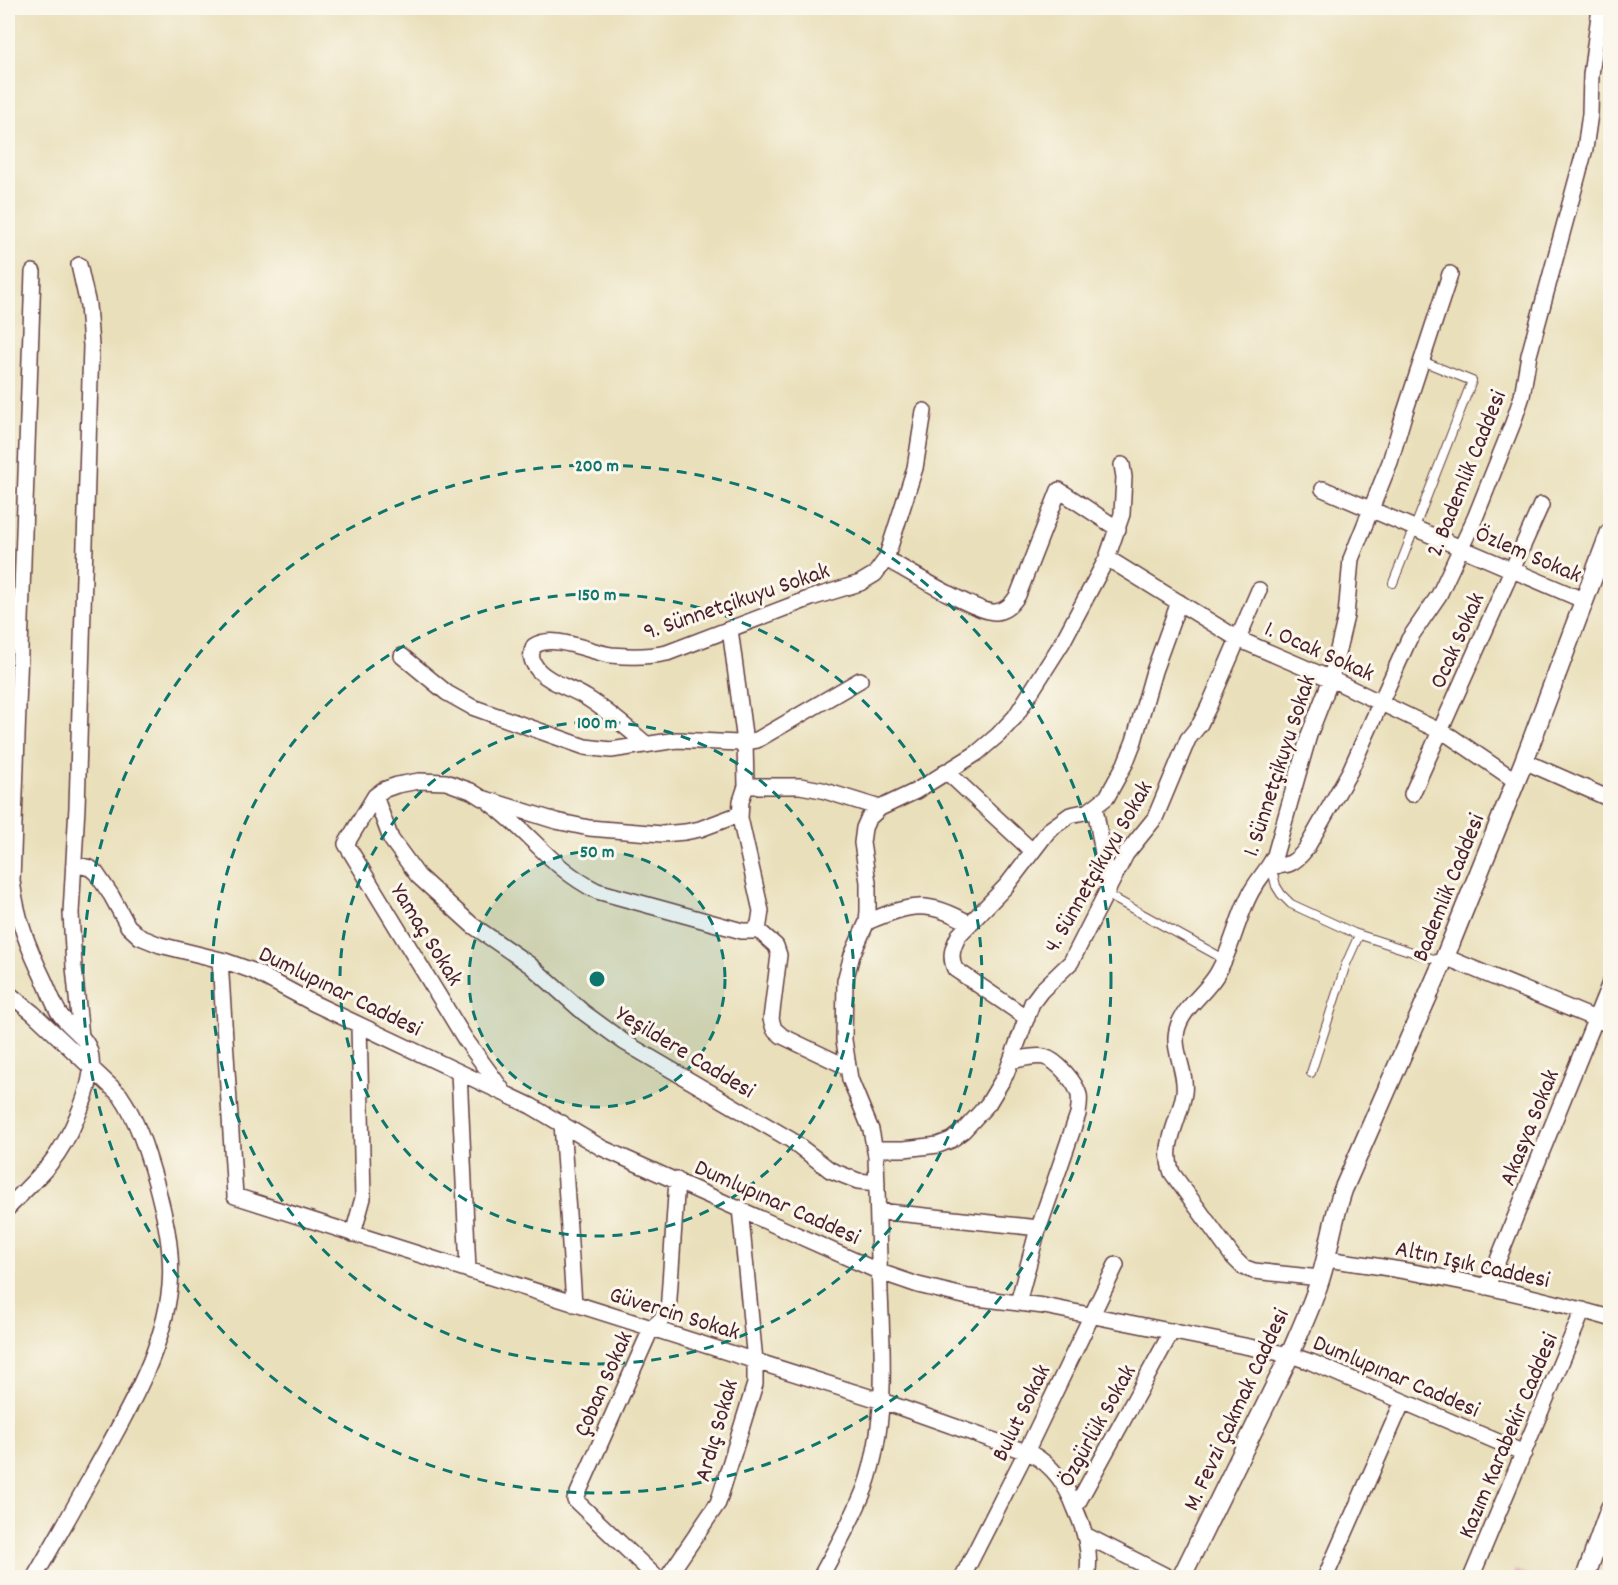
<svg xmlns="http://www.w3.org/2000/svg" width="1618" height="1585" font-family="Dekko,sans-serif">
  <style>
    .building { fill: #db97b5 }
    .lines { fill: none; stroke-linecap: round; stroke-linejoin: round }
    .service-casing { stroke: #623c40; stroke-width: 10 }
    .minor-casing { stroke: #623c40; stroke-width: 18 }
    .tertiary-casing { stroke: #623c40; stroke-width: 21 }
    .service { stroke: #fff; stroke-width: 8 }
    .minor { stroke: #fff; stroke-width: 15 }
    .tertiary { stroke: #fff; stroke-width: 18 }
    .ring { fill: none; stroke: #0f766e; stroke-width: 3; stroke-dasharray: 10 8 }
    .labels { text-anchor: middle; stroke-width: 6; stroke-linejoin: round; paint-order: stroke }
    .street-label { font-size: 24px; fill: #4a1f2b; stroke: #fbf7ec }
    .centre { fill: #0f766e; stroke: #fbf7ec; stroke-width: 3 }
    .ring-label { font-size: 18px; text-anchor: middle; font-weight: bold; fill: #0f766e; stroke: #fbf7ec; stroke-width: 6; stroke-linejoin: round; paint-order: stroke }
  </style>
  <rect width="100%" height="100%" fill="#fbf7ec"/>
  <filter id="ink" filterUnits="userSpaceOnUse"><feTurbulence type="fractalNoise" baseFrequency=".0167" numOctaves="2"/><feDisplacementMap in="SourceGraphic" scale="12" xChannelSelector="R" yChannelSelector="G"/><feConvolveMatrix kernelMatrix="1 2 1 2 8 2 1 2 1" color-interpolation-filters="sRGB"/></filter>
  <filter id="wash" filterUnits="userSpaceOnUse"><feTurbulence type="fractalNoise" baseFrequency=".008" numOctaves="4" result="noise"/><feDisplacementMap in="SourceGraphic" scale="24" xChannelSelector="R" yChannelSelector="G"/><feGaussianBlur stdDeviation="1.35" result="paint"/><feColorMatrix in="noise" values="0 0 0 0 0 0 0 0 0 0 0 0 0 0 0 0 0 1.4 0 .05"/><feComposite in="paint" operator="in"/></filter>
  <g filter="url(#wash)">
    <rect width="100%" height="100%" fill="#e9dfba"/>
    <g id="blocks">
      <path class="building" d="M1515,1570L1532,1577V1578H1512Z"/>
    </g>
  </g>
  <g filter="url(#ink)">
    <use href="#blocks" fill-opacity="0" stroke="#623c40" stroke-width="1.5"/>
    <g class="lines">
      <g class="service-casing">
        <path id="service" d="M1393,583L1472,381L1422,361
          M1271,865L1276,886L1281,894L1291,904L1354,933L1443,962
          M1106,894L1224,959
          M1311,1073L1346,964L1359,935"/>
      </g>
      <g class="minor-casing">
        <path id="minor" d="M79,265L88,305L91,346L77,807L71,913L74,967L81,1037
          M1323,489L1585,601
          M1107,558L1238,639L1331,679L1450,736L1516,781
          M886,559C905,569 978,614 996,612C1006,611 1013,603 1018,595L1059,490L1118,529
          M402,656L447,693L472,707L585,747L611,750L677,740L739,743L757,740L860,680
          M646,744C627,728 608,711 587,698C572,688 552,684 539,671C532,663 529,656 534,646C553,633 590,652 611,655C631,657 648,657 667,653L811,598L860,583L875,574L886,559L915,468L924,411
          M1524,761L1610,799
          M946,771L1032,851
          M746,786H800L822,790L880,808
          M1412,794L1541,505
          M375,796L391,839L418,876L472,925L530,965L583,1012L624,1042L791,1140L830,1170L858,1181L877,1183
          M491,804C530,832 551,868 597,891L742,931H754L759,924L761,911L740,818L741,801L746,786L745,742L730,629
          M1095,808L1109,887
          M74,864L90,868L96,873L111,895L128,926L140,937L160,945L225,961L253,971L313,1003L531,1106L602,1148L880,1272L918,1285L968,1297L1044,1306L1290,1355L1311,1362L1524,1453
          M1271,865C1288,867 1295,863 1306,849L1350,771L1409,639L1439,595L1475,518L1513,423L1522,396L1529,355L1585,149L1590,114L1591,75L1600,8
          M867,922C911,904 928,899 970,924
          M757,929L776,946L779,955L771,1019L774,1029L782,1036L847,1067
          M1445,957L1610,1025
          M220,960L235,1196L882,1401L1032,1454C1053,1466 1067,1486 1075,1508
          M8,993L33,1013L120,1095C138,1121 147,1152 156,1183C165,1217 173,1250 170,1286C164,1351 126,1414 95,1470C75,1506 55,1542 34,1578
          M1027,1018L955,969C949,956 953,947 959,935L1007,885L1049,830L1070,815L1089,811L1107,797L1125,764L1134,741L1154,671L1179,602
          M1011,1061C1021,1059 1034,1055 1044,1057C1057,1060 1076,1083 1079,1095C1080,1101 1079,1108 1078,1114L1036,1236L1018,1303
          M459,1072L468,1270
          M503,1091L465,1039L346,844L375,796L383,790L397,785L419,781L446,782L471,791L482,798L556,821L589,828L662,834L685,832L700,829L740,814
          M562,1123L574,1304
          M875,1149H904L938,1145L951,1140L964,1130L988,1104L1006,1074L1032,1003L1041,991L1071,962L1126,854L1155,818L1188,739L1200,724L1209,706L1259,590
          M8,1208C21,1194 36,1180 49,1165C68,1142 98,1082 90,1052C86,1036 68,1027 59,1013C53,1003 49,991 44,980C27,945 17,919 12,881L33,272
          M878,1211L1039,1228
          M353,1234L363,1198L359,1025
          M1326,1259C1421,1271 1518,1291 1610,1318
          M1320,1278L1254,1271L1243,1267L1233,1257L1172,1173C1161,1145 1180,1120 1184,1093C1187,1072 1172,1050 1177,1030C1182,1008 1206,993 1217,974C1232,949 1237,919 1250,894C1257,880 1268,870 1275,855L1309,735L1331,679L1346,616L1351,559L1390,462L1403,418L1450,274
          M1487,1287L1610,983
          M1085,1535L1170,1578
          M657,1578L575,1500L651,1329L668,1313L677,1180
          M667,1578L718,1503L755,1384V1361L740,1208
          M820,1578C836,1548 853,1519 865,1488C887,1425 883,1358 880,1293C879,1247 877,1201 876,1156L871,1130L850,1079L844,1040L845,981L852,955L867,922L868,911V882L862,843L864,828L868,819L880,808L916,791L977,753L998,735L1015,717L1062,643L1107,558L1122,514L1124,477L1122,465
          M962,1578L1026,1452L1116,1265
          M1087,1578C1092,1554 1085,1530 1075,1508L1172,1331
          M1325,1578L1403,1401
          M1471,1578L1583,1310"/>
      </g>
      <g class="tertiary-casing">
        <path id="tertiary" d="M1181,1578L1288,1359C1302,1326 1318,1293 1326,1258C1331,1235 1335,1213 1343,1190L1445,957L1524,761L1610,532
          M1585,1578L1610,1508"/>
      </g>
      <use href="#service" class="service"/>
      <use href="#minor" class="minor"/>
      <use href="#tertiary" class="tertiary"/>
    </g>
  </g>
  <circle cx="597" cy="979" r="128" fill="#0f766e" fill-opacity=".12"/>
  <g class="ring">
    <circle cx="597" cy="979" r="128"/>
    <circle cx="597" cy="979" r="257"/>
    <circle cx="597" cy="979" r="385"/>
    <circle cx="597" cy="979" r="514"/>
  </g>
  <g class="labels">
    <g class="street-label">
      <text transform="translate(1465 473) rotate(-68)" y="8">2. Bademlik Caddesi</text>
      <text transform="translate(1529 553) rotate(23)" y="8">Özlem Sokak</text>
      <text transform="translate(736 600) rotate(-19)" y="8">9. Sünnetçikuyu Sokak</text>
      <text transform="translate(1456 640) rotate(-66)" y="8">Ocak Sokak</text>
      <text transform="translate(1320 650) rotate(24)" y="8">1. Ocak Sokak</text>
      <text transform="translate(1278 765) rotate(-72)" y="8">1. Sünnetçikuyu Sokak</text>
      <text transform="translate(1097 866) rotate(-60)" y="8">4. Sünnetçikuyu Sokak</text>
      <text transform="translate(1447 887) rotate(-68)" y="8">Bademlik Caddesi</text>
      <text transform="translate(428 934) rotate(58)" y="8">Yamaç Sokak</text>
      <text transform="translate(341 990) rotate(26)" y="8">Dumlupınar Caddesi</text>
      <text transform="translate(686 1051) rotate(31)" y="8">Yeşildere Caddesi</text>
      <text transform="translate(1528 1127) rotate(-68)" y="8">Akasya Sokak</text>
      <text transform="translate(778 1201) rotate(24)" y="8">Dumlupınar Caddesi</text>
      <text transform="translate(1473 1263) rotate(12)" y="8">Altın Işık Caddesi</text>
      <text transform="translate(675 1312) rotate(17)" y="8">Güvercin Sokak</text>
      <text transform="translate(1397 1375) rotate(23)" y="8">Dumlupınar Caddesi</text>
      <text transform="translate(602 1383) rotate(-66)" y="8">Çoban Sokak</text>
      <text transform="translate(1235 1409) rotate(-65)" y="8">M. Fevzi Çakmak Caddesi</text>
      <text transform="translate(1020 1412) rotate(-64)" y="8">Bulut Sokak</text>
      <text transform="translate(1096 1425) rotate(-61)" y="8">Özgürlük Sokak</text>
      <text transform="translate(715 1430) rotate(-74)" y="8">Ardıç Sokak</text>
      <text transform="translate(1507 1435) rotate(-67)" y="8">Kazım Karabekir Caddesi</text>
    </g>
  </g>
  <circle cx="597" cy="979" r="9" class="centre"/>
  <g class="ring-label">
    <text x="597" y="471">200 m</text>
    <text x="597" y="600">150 m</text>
    <text x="597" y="728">100 m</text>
    <text x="597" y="857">50 m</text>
  </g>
  <rect width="1618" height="1585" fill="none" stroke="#fbf7ec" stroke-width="30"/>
</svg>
